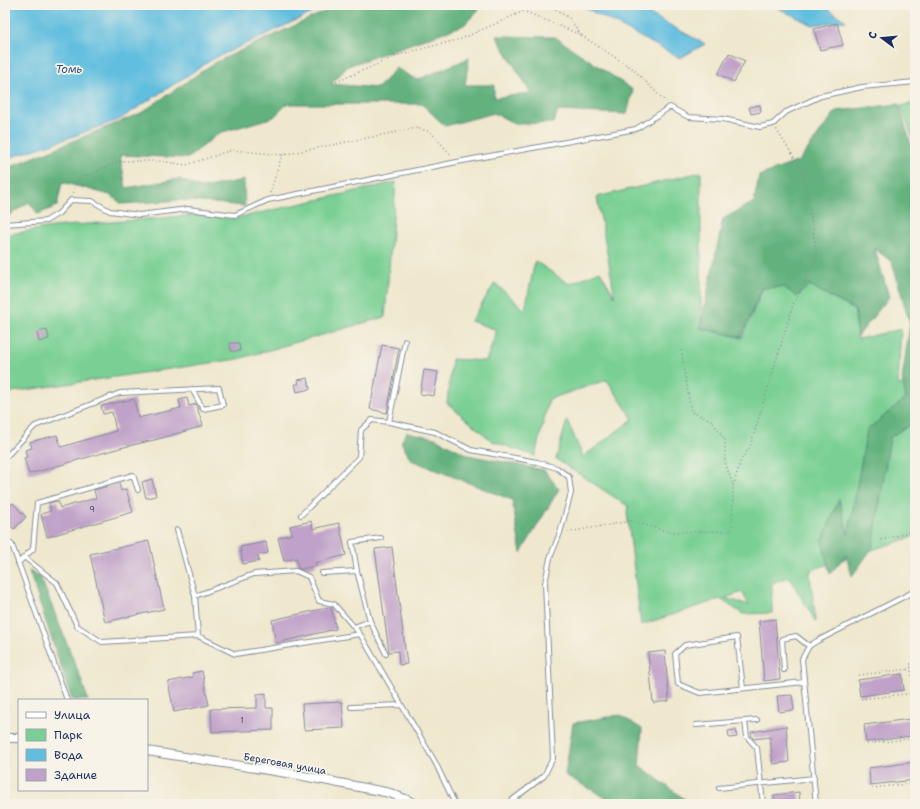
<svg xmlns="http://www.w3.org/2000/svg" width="920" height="809" font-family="'Shantell Sans',sans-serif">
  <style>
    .green { fill: #7ad094; stroke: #4a8079; fill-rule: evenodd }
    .forest { fill: #63b27e; stroke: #3f706e }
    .water { fill: #61bedf; stroke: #3e769e }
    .building { fill: #c0a1c9 }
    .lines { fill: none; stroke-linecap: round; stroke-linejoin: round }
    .service-casing { stroke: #858c96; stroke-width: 6 }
    .minor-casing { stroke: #858c96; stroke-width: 10 }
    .path { stroke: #858c96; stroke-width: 1.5; stroke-dasharray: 1 3; stroke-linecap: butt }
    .service { stroke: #fff; stroke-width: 4 }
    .minor { stroke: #fff; stroke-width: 8 }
    .labels { text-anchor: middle; stroke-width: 3.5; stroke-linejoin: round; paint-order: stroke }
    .number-label { font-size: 8px; fill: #444c79 }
    .street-label { font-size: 10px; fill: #1b2f5e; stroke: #f7f3e8 }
    .water-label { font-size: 11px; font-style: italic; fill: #2c537e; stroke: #f7f3e8 }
  </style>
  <rect width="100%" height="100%" fill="#f7f3e8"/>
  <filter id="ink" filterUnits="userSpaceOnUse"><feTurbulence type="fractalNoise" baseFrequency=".025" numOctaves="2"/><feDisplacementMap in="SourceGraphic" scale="8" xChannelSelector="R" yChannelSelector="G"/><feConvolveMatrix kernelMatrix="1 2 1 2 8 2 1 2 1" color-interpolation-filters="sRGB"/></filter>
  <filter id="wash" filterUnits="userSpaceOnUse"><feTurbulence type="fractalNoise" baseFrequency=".012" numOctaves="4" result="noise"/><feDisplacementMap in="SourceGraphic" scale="16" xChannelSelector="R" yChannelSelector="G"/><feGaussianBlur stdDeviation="0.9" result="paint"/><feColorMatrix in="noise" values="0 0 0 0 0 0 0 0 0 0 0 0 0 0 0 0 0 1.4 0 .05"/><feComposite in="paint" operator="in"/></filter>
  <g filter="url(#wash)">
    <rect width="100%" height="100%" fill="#efe8ce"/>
    <path class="green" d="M915,103V144L901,106Z
      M701,172V328L742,338L763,288L806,283L854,310L858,339L901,329L898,385L915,382V536L811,570L810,576L816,622L789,577L772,583V613L743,614L720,599L641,625L627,513L628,506L556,459L567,420L583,457L633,419L607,380L549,399L535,456L492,441L447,403L452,359L486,361L497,330L471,321L495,283L525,310L535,261L569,284L600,271L615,297L597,197ZM742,592L749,605L725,598Z
      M396,182L385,317L238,359L5,393V235L52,227L196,215L233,219Z"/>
    <path class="forest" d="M339,5H483L464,25L348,66L331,84L378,88L396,68L417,80L469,58L465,85H494V98L531,93L496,36L555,37L633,90L627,114L558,111L553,123L516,124L494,113L445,126L422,104H287L274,117L219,133L188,158L120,155L126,188L179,179L201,188L244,180L245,206L182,200L122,204L110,195L62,182L57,206L38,214L29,202L5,218V169L141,113L214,63Z
      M899,104L915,158V422L890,437L873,547L852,576L846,555L830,574L822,542L839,499L848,535L867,430L906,398L902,379L910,324L892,262L875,249L889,297L858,336L855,310L809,285L797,297L784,287L762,288L741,337L700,328L723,219L754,202L759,176L799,161L836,111Z
      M407,432L435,438L468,455L544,470L559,489L521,553L512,500L411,460L401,442Z
      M29,571L40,576L81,679L88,700H72Z
      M620,715L642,729L639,765L691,804H617L565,775L573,723Z"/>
    <path class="water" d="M5,5H329L213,59L120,119L66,139L5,159Z
      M580,5H633L705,44L680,58Z
      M772,5H822L846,21L812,25Z"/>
    <g id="blocks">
      <path class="building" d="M837,23L843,45L820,50L814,29Z
        M729,53L745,61L734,82L718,74Z
        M760,105L761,112L751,114L749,107Z
        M47,330L49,339L39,342L37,332Z
        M230,343H239L240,351H231Z
        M382,345L399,348L387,413L370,409Z
        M424,370L438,372L434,396L420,394Z
        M308,378L310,389L297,392L295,384H299L298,380Z
        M187,398L189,406L196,404L203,426L158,439L120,448L29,474L24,458L27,457L25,450L32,448L30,442L57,435L61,447L116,431L112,412L103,414L101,406L134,399L138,418L181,408L179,400Z
        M152,479L156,496L146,498L142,482Z
        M119,483L121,491L126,489L133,512L47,537L41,514L51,511L49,503L58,501L60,508L96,498L94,490Z
        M13,503L26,517L14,529L5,520V511Z
        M311,521L313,529L339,523L346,555L315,563L316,566L301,569L298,568L296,558L284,561L278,538L292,534L290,526Z
        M149,541L164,609L105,622L90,554Z
        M266,542L268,553L258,555L259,561L243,564L240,547Z
        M392,547L407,664L399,665L398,651L389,652L375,549Z
        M331,607L336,629L276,643L272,620Z
        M775,619L780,679L764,681L759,621Z
        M665,651L669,701L653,703L648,653Z
        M202,671L209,705L174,712L168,682L193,677L192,673Z
        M902,674L904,690L860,696L858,680Z
        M266,693V708H273V730L212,732L211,709L257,708V694Z
        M792,695L794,710L779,712L777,696Z
        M342,702L344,728L304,730L302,704Z
        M910,719L912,736L866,742L864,725Z
        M786,726L789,762L773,764L770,737L754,739L752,737L751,732Z
        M736,730L737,737L729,738L728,731Z
        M915,762V780L870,785L869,768Z
        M799,792L800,804H775L774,795Z"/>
    </g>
  </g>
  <g filter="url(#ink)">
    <use href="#blocks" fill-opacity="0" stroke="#858c96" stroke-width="1"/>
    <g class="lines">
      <g class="service-casing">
        <path id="service" d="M5,224L46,221L59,213L71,200L92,201L110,211L139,215L188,209L235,215L268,200L457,162L636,129L670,107L688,117L723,119L760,127L773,124L786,112L821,96L862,87L915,82
          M405,341L389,422L435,432L471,450L537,462L557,468L569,477L571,493L560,533L550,558L545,583L553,758L544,776L507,804
          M5,458L35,426L120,393L219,388L223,405L203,409L192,389
          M301,515L359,457L361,430L372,420L389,422
          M177,530L195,596L198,636
          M5,540L12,545L67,700
          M24,557L57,583L77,626L102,642L198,636L235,654L360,634
          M18,563L33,549L37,503L133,475L138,490
          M357,571L352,542L381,538
          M322,573L357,571L370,621L354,627
          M195,596L254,574L296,571L309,577L319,601L334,604L360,634L435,762L455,804
          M370,621L386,654
          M784,670L782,639L796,636L809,646
          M743,688L737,637L685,645L675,654L678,684L700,693L804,682
          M351,707L401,705
          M745,721L747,737L757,748L763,804
          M696,725L757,720
          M719,788L814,778
          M816,804L802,659L809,646L817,641L915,591"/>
      </g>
      <g class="minor-casing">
        <path id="minor" d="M5,738H19
          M147,751L293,774L390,793L417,804"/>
      </g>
      <path class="path" d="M514,5L524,11
        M549,5L569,18L581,35
        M336,82L401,54L461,39L524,11L581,35L633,69L666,102
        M73,193L77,180L120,161H161L186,165L232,150L282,155
        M270,193L282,155L417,128L431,132L452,156
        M681,350L691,412L711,420L725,440V462L733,486
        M568,532L631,521L670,532L732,531L733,486L741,460L750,447L793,305L817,256L804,173L776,129
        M881,540L907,533L915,528
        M915,664H910L915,697
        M859,675L911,669
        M861,699L915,693
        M867,744L915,738
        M872,788L915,783"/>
      <use href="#service" class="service"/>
      <use href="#minor" class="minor"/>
    </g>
  </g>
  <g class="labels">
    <g class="number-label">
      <text x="92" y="512">9</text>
      <text x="242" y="723">1</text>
    </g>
    <g class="street-label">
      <text transform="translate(285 763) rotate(10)" y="4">Береговая улица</text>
    </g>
    <g class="water-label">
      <text x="69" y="73">Томь</text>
    </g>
  </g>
  <rect width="920" height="809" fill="none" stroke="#f7f3e8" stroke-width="20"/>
  <rect x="18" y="699" width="130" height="92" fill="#f7f3e8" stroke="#9fa5b1"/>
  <rect x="26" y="712" width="20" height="6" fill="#ffffff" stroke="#9fa5b1"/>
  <text x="54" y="719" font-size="12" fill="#1b2f5e">Улица</text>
  <rect x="26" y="729" width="20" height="12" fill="#7ad094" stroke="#9fa5b1"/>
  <text x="54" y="739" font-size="12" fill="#1b2f5e">Парк</text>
  <rect x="26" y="749" width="20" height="12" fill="#61bedf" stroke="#9fa5b1"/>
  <text x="54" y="759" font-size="12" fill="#1b2f5e">Вода</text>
  <rect x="26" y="769" width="20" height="12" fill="#c0a1c9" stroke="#9fa5b1"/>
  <text x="54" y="779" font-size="12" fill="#1b2f5e">Здание</text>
  <g transform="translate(882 38) rotate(286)" stroke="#f7f3e8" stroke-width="3" paint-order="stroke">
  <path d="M0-3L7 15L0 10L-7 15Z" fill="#1b2f5e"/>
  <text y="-6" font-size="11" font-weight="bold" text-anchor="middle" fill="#1b2f5e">С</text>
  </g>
</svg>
